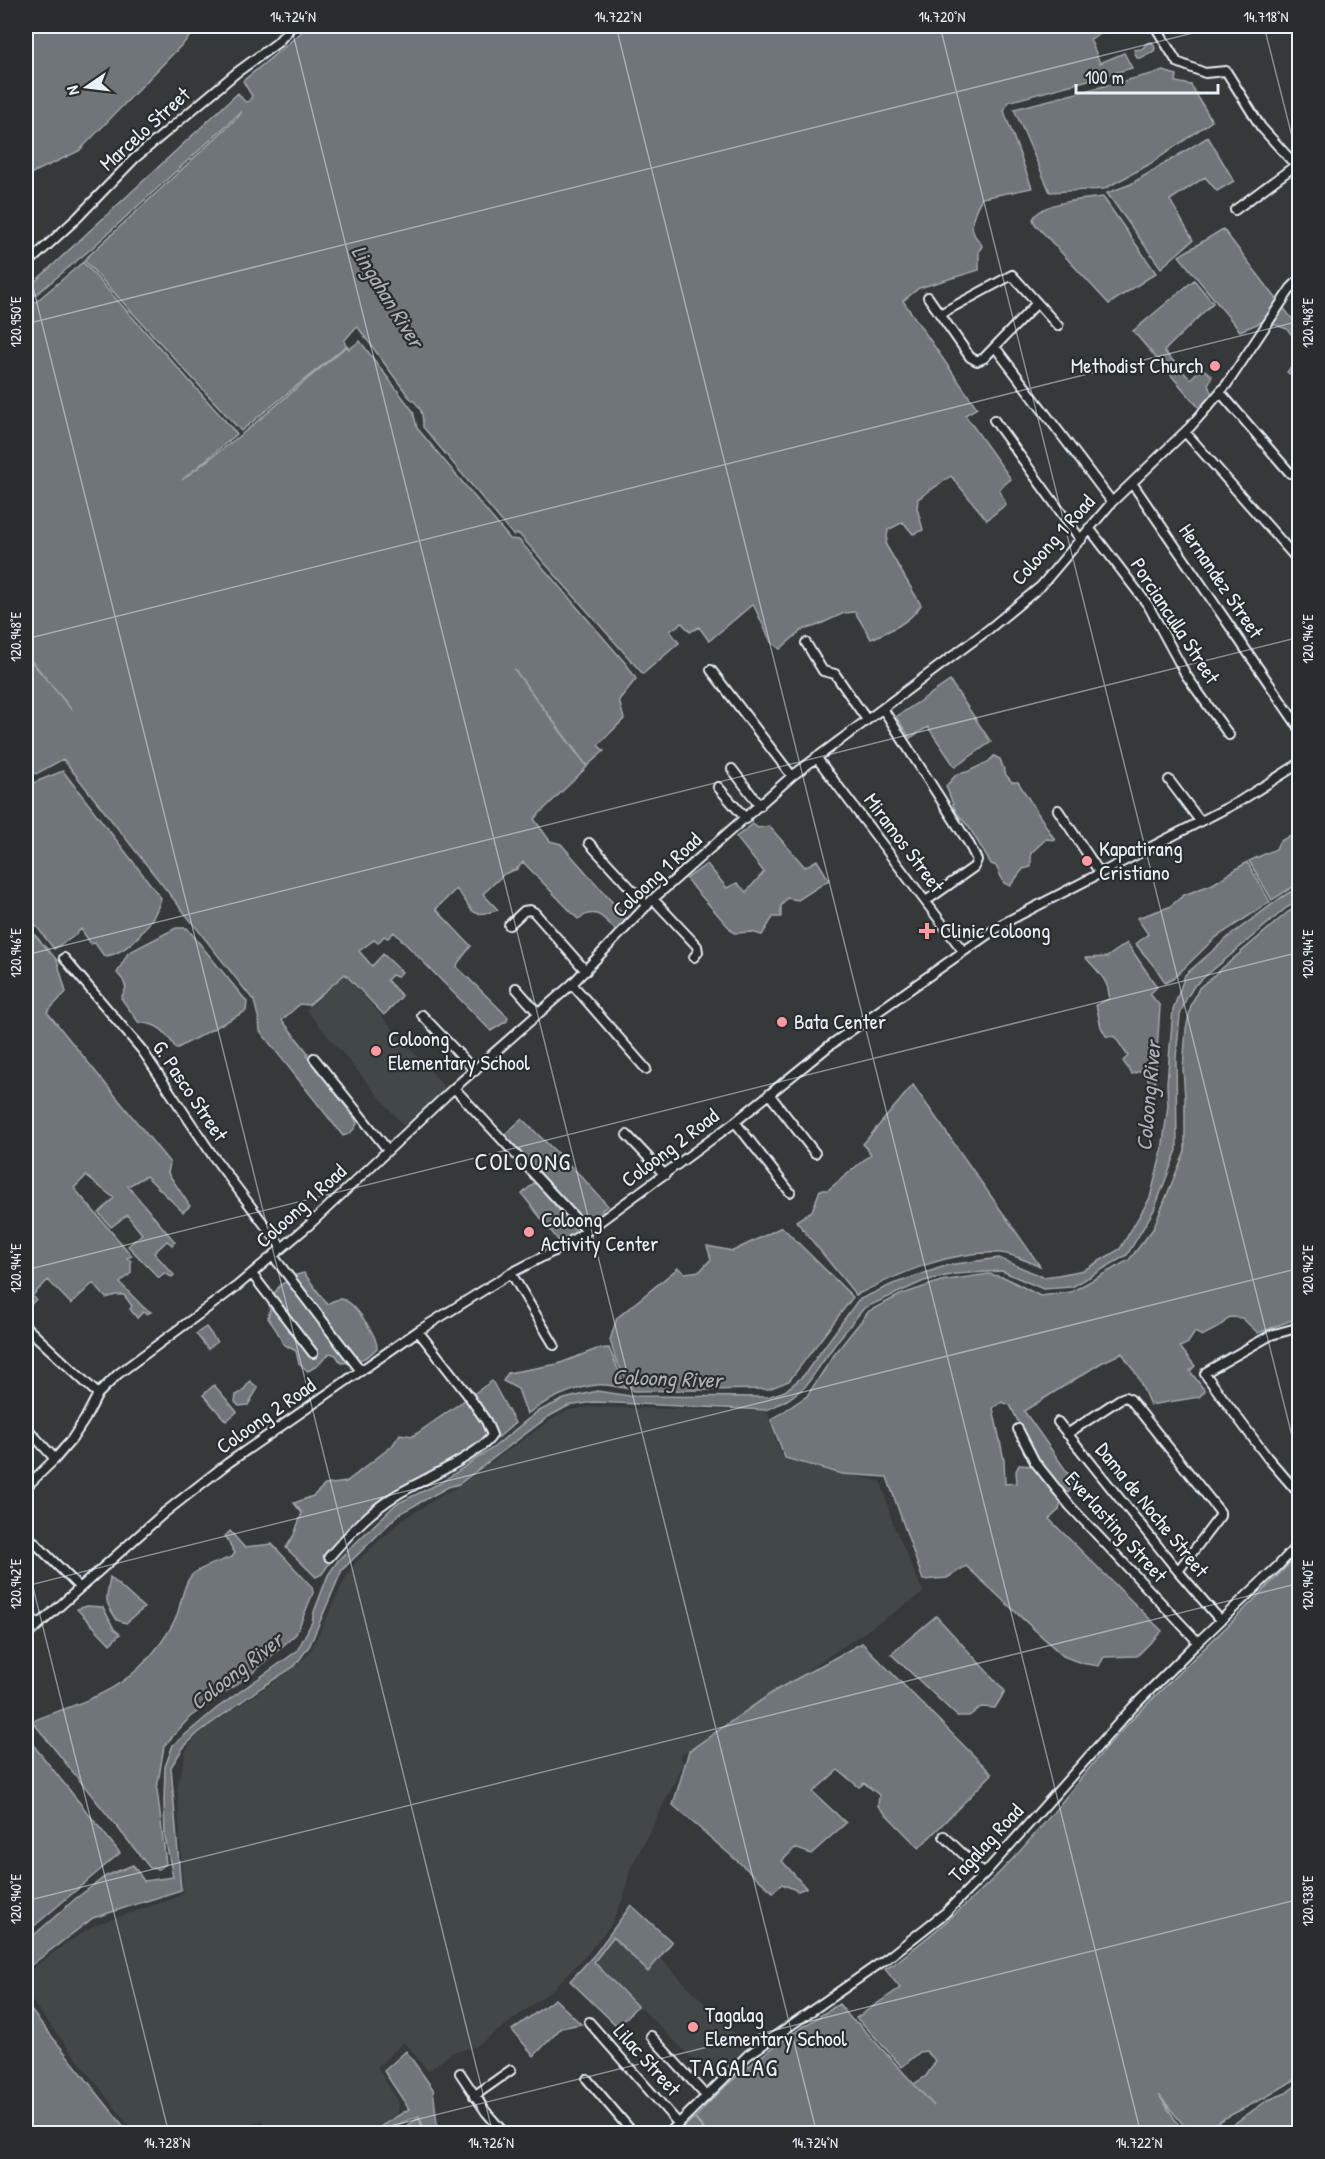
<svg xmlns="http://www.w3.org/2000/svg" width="1325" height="2159" font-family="'Patrick Hand',sans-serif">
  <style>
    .built { fill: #424647 }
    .water { fill: #707579; stroke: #a0a7ac; stroke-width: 1.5 }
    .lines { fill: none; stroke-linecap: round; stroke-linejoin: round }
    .street-casing { stroke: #e8f1f8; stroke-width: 12 }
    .street { stroke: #2a2d2e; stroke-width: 8 }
    .ticks { fill: none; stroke: #e8f1f8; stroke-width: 1.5; stroke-opacity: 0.45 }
    .poi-dot { fill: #ff9aa2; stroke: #2a2d2e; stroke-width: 2 }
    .labels { text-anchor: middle; stroke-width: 4.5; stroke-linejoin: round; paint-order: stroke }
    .street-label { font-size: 21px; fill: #e8f1f8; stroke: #2a2d2e }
    .poi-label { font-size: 21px; fill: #e8f1f8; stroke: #2a2d2e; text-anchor: start }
    .water-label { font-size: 22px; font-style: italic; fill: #acb3b8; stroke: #2a2d2e }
    .quarter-label { font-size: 24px; letter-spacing: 1.5px; fill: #e8f1f8; stroke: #2a2d2e }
    .neatline { fill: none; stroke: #e8f1f8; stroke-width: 2 }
    .ticks-label { font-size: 15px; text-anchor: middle; fill: #e8f1f8 }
  </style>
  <rect width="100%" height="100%" fill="#35393a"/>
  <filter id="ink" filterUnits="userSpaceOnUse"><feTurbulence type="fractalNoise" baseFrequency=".0167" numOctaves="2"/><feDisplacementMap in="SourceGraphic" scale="12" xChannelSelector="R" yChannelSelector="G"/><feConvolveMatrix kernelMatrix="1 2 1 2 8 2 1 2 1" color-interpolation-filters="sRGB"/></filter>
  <g filter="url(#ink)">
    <path class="built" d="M345,975L449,1092L407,1130L306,1010Z
      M588,1407L767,1411L781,1455L785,1458L842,1474L881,1481L893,1524L922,1589L923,1593L680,1756L684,1764L630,1870L624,1897L610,1926L587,1954L553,1989L513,2020L475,2047L453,2052L428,2071L404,2042L377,2067L399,2103L398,2113L374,2130L366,2134L271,2133L262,2120L235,2133H135L26,1994V1973L68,1942L97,1924L178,1897L183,1891L177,1787L186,1751L198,1734L297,1666L311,1650L347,1575L357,1561L403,1519L461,1484L552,1419L569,1410Z
      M613,1936L648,1972L660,1958L748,2047L715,2081L594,1962Z"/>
    <path class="water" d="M26,26H200L79,151L26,176Z
      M309,26H1102L1105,32L1090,39L1100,63L1124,53L1132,68L1008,102L1004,111L1032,188L982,198C976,207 969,224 974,234C976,239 980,241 982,246L979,251V270L919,288L903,301L977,408L965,415L1011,479L999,489L1006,504L987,520L951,476L918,499L917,508L923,530L913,534L903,522L888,530L886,545L921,605C909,623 890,631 871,639L855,612L844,613L816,626L802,630L780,649L771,642L753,604L709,641L699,627L690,632L682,623L670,631L679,643L643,674L519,534L513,535L423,427C423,413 421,406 409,397L357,326L344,341L346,346L241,431L84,260L238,117L242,111L92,248L26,303V290L238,93L245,102L249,101L252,96L243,81Z
      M1152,42L1155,48L1154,51L1141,58H1137L1134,50L1142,49L1147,43Z
      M1163,71L1177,75L1176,82L1191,85L1212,121L1150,164L1104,189L1050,192L1014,109Z
      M1208,137L1234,181L1217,191L1205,177L1170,200L1193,240L1161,268L1107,193L1131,184Z
      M1103,197L1156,273L1109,304L1035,224L1033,219C1042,201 1084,200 1103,197Z
      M1223,229L1299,328V350L1297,346V341L1287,329L1264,321L1240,331L1179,256Z
      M83,262L237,434L182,480L242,434L347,346L349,349L360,341L413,411L417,428L510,539L519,540L627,665L636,679L619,700L624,719L598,745L604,751L587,766L514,669L587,767L534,819L550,841L561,844L628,920L617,932C604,918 597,906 578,919L523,862L517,869L504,874L483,894L498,910C465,920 475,908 456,889L436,909L471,946L458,963L457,967L508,1017L507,1021L491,1031L394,932L388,938L384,936L378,943L374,940L359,951L372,966L383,954L402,972L397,977L392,975L387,980L402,996L384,1015L345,974L309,1005L300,1004L282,1020L308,1053L307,1056L354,1117L357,1124C354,1130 350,1135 343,1136L260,1031L259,1020L254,1001L63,759L36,774L26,769V655L72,710L26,654V310Z
      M1194,280L1213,303L1164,351L1190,379L1202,368L1212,376L1208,385L1213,397L1201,410L1133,331Z
      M1299,358V380L1287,372Z
      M950,681L991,742L955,767L928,727L910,738L896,717Z
      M994,756L1000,759L1006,775L1012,782H1018L1055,840L1046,839L1031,853V867L1023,869L1010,886L1004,883L996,866L991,864L969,827L956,812L946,786L957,774L967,772L988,762Z
      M63,771L161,898C156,920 128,955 104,956L95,943L91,944L81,929L74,936L54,949L26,913V779L33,783Z
      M753,824L758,828L769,826L805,867L817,860L829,880L798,900L787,898L781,906V917H773L762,935L752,932L734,933L686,879L707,864L727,888L737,883L746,892L764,872L736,837Z
      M1299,830V883L1272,900L1249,861L1276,849L1279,842Z
      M1247,862L1270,902L1215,938L1173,979L1165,983C1158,968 1146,958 1136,944L1148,934L1137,918L1169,907L1184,895L1213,884Z
      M1299,887V901L1286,908L1194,986L1186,999L1180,1015L1176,1058L1177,1150L1154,1210L1127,1255L1072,1287L1043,1289L1002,1271L955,1274L924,1281L864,1308L839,1339L805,1387L787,1400L767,1410L594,1402L568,1406L548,1417L459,1484L448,1487L399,1514L342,1570L310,1645L295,1666L262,1687L198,1733L183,1748L171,1767L181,1890L93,1918L26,1969V1942L75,1899L106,1876L133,1865L144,1881L173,1877L165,1837L164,1803L165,1767L173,1745L217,1708L297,1651L312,1622L314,1612L328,1575L339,1559L396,1504L440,1483L494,1447L537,1412L564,1399L597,1391L630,1396L768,1397L785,1391L804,1375L858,1300L893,1284L948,1265L999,1258L1043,1277L1058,1275L1084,1270L1120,1249L1150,1198L1162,1151L1168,1105L1167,1084L1173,1010L1185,975L1232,934L1282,897Z
      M1299,906V1320H1292L1258,1333L1242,1318L1230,1317L1219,1327L1202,1336L1195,1332L1188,1343L1180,1347L1195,1366L1190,1371L1205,1391L1199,1397L1150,1405L1137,1375L1122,1353L1101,1363L1024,1411L1077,1486L1064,1495L1032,1450L1010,1405L1002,1402L993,1408L1004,1460L1005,1484L1017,1483L1016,1471L1019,1465L1034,1466L1061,1503L1059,1510L1049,1519L1162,1631L1137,1656L1104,1657L1099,1666L1081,1663L1063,1656L966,1566L947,1578L923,1580L887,1477L842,1474L785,1458L771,1420L807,1396L834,1355L869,1311L900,1295L941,1281L989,1274L1006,1278L1040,1296L1071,1292L1129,1260L1153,1229L1185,1151V1097L1183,1069L1186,1029L1191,1006L1199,988L1288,912Z
      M26,925L57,960L66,992L47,1012L170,1163L168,1173L190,1206L183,1212L146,1176L128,1186L175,1242L172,1245L167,1241L154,1253L174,1275L172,1277L164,1273L159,1278L128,1246L142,1234L127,1215L111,1227L99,1213L114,1198L86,1176L74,1188L132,1256L127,1258L131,1261V1273L120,1283L144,1308L151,1312L147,1314L143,1312L137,1318L130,1309L132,1306L124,1295H116L106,1298L93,1283L71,1304L48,1280L32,1296L36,1299L26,1310Z
      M176,928H187L247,1002L246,1011L176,1049C167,1033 158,1022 139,1023L121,998L126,988L123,980L117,973L128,953Z
      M1127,943L1157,987L1150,994L1160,1006L1154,1097L1147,1076L1140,1071L1132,1074L1123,1061L1128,1056L1115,1037L1106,1036L1101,1027L1096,1005L1109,999C1110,981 1097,971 1086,958L1107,957Z
      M913,1085L1040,1266C1028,1262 1013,1254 1001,1253C950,1250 901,1273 856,1295L796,1221L812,1211L820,1190H828L871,1154L863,1144Z
      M522,1119L581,1176L608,1206L602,1210L606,1215L591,1227L504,1135Z
      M535,1182L578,1233L562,1245L522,1194Z
      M782,1227L853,1297L789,1381L769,1389L633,1391L616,1360L610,1340L617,1318L678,1268L685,1273L700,1271L711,1259L707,1246L733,1251Z
      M304,1273L327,1304C331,1302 336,1299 341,1299C354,1300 377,1336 377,1348C366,1360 357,1362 341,1363L336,1355L330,1353L317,1366L308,1371L299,1364L296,1351L283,1344L277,1331L268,1318L272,1297L280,1285L286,1282L288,1277Z
      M206,1327L217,1342L208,1349L196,1334Z
      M609,1348L626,1388C617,1387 606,1384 597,1385C571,1388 547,1400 527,1414L518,1389L503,1381L508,1373L558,1364L597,1349Z
      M250,1381L258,1388L248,1405L239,1406L235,1402L236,1395L242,1392Z
      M492,1381L515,1423L499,1437L440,1477L394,1499L340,1548L322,1574L316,1577L286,1548L294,1535L302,1513L294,1503L313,1496L325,1485L346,1482L392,1446L400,1434L413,1436Z
      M214,1385L237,1412L226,1421L203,1395Z
      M230,1531L244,1547L272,1544L312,1587L313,1593L296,1634L250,1675L190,1717L164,1746L157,1789L166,1864L159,1869L150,1868L32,1721C68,1707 110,1696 139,1668C153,1654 169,1634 177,1615C181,1604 183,1585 191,1576C197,1568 222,1561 232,1557L235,1553L225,1536Z
      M1299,1553V2077L1266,2097L1221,2120L1201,2133H1190L1159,2095L1184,2133H707L695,2118C736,2070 786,2037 839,2004L852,2020L859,2024L934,2106L914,2084L926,2076L936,2061L926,2051L920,2052L902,2067L864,2025L856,2018L900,1988L885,1969L894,1964C942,1927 988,1888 1028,1842C1061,1805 1089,1766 1122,1730C1179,1669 1243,1615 1299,1553Z
      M110,1577L144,1608L126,1623L117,1620C102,1597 107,1601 110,1577Z
      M87,1606L103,1607L114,1629L120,1634L110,1644L77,1609Z
      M936,1616L1005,1691L995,1708L981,1707L969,1716H957L891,1654Z
      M862,1643L992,1774L919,1848L878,1806L879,1795L864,1783L859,1787L838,1770L813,1792L846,1823L811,1854L795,1848L782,1861L806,1888L798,1891L782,1884L773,1892L673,1805L689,1751L776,1690Z
      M26,1736L120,1853L26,1933Z
      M631,1905L672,1942L648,1972L613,1937L594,1962L637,2006L618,2027L570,1981L595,1954Z
      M555,1999L581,2024L561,2028L534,2056L512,2030Z
      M26,2004L129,2133H26Z
      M406,2051L433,2089L438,2133H426L419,2116L376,2133H370L409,2109L384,2071Z
      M1299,2083V2133H1221L1268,2100L1286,2093Z
      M419,2118L424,2133H396Z
      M694,2118L706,2133H678L679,2132Z"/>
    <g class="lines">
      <g class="street-casing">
        <path id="street" d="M1155,26L1177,62L1205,73L1226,71L1261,127L1300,170
          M1235,210L1296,165
          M26,265L77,218L134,159L236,73L277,43L292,26
          M928,297L970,357L977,361L984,358L1037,303
          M940,314L1012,275L1058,326
          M995,347L1112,502
          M1220,392L1290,473
          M994,420L1081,540
          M1185,432L1296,558L1300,559
          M1132,483L1300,729
          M1089,528L1148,605L1186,675L1229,735
          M806,643L823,671L835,674L867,720
          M711,670L792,776
          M883,709L968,842L977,860L974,867L926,901
          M816,757L963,951
          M732,769L760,806
          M1169,780L1200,821
          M718,787L746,819
          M1058,810L1100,873
          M589,843L647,906
          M653,899L697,946L698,952L694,957
          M509,925L524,911L530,910L534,912L586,971
          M64,958L142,1050L213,1156L282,1248
          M572,984L646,1069
          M516,988L538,1013
          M422,1015L475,1071
          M314,1058L388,1150
          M454,1088L587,1231
          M769,1094L815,1153
          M735,1122L790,1192
          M627,1135L665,1175
          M273,1256L361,1371
          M511,1273L554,1345
          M252,1274L313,1353
          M26,1327L98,1394
          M1300,1327L1271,1335L1206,1372L1205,1374L1267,1457L1300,1495
          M1058,1422L1178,1571L1220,1620
          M26,1427L55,1459
          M1018,1429L1035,1462L1070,1506L1198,1642
          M1067,1434L1120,1399L1125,1397L1130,1399L1220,1512V1516L1178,1571
          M26,1487L55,1459L72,1439L85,1419L98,1394L118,1374L237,1286L309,1225L454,1088L572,984L653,899L792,776L989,629L1041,586L1112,502L1190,427L1204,411L1227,384L1291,288L1300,279
          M26,1534L80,1588
          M329,1557C350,1533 371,1510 398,1494C418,1482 483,1453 492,1435L486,1421L468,1395L418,1331
          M26,1612L38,1625
          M26,1636L164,1513L228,1463L418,1331L511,1273L558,1249L587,1231L735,1122L829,1046L1004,923L1240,801L1300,763
          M944,1836L984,1874
          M589,2022L678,2123
          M651,2036L706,2096
          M460,2073L486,2112L505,2134
          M587,2079L634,2134
          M474,2096L511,2070
          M668,2134L748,2055L889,1957L945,1913L984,1874L1133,1707L1198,1642L1278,1566L1300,1542"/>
      </g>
      <use href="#street" class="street"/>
    </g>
  </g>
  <path class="ticks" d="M291,26L817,2134M616,26L1141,2134M940,26L1300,1468M1264,26L1300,168M26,259L493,2134M26,324L1221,26M26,639L1300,321M26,955L1300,637M26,1270L1300,952M26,1559L169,2134M26,1586L1300,1268M26,1901L1300,1583M359,2134L1300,1899"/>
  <g class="poi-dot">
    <circle cx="1215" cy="366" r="6"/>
    <circle cx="1087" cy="861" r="6"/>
    <path d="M924 922h6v6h6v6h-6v6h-6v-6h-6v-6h6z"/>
    <circle cx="782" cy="1022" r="6"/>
    <circle cx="376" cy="1051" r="6"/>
    <circle cx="529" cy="1232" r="6"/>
    <circle cx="693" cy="2027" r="6"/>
  </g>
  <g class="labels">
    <g class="street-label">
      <text transform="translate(145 129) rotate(-42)" y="7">Marcelo Street</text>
      <text transform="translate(1053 540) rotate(-48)" y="7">Coloong 1 Road</text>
      <text transform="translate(1221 581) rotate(56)" y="7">Hernandez Street</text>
      <text transform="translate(1175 621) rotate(57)" y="7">Porcianculla Street</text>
      <text transform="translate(904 843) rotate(53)" y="7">Miramos Street</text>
      <text transform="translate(657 875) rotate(-43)" y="7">Coloong 1 Road</text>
      <text transform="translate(190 1091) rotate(56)" y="7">G. Pasco Street</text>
      <text transform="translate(670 1148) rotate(-37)" y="7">Coloong 2 Road</text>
      <text transform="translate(301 1206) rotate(-42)" y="7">Coloong 1 Road</text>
      <text transform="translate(266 1416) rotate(-35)" y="7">Coloong 2 Road</text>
      <text transform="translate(1152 1510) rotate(51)" y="7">Dama de Noche Street</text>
      <text transform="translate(1116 1527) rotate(48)" y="7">Everlasting Street</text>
      <text transform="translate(986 1843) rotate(-47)" y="7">Tagalag Road</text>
      <text transform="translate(647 2060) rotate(48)" y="7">Lilac Street</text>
    </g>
    <g class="poi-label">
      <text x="1203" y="373" text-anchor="end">Methodist Church</text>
      <text x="1099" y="856">Kapatirang<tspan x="1099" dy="24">Cristiano</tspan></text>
      <text x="940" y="938">Clinic Coloong</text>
      <text x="794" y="1029">Bata Center</text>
      <text x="388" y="1046">Coloong<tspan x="388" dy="24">Elementary School</tspan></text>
      <text x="541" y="1227">Coloong<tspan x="541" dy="24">Activity Center</tspan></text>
      <text x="705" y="2022">Tagalag<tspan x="705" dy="24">Elementary School</tspan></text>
    </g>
    <g class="water-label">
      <text transform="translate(388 296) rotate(58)" y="8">Lingahan River</text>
      <text transform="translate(1148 1096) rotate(-85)" y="8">Coloong River</text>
      <text transform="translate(667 1378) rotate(2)" y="8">Coloong River</text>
      <text transform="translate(236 1671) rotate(-38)" y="8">Coloong River</text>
    </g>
    <g class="quarter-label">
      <text x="523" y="1170">COLOONG</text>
      <text x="734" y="2076">TAGALAG</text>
    </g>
  </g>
  <rect width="1325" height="2159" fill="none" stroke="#2a2d2e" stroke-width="66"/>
  <g transform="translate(87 87) rotate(256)" stroke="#2a2d2e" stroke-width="4.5" paint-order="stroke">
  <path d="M0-4.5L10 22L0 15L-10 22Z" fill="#e8f1f8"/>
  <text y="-9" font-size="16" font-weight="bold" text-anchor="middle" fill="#e8f1f8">N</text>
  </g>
  <path d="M1076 84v9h142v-9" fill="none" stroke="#e8f1f8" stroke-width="3"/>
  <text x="1085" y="84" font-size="18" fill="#e8f1f8" stroke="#2a2d2e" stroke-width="4.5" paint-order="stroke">100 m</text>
  <rect x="33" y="33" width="1259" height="2093" class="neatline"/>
  <g class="ticks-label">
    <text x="293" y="22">14.724°N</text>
    <text x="618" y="22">14.722°N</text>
    <text x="942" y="22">14.720°N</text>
    <text x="1266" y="22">14.718°N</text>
    <text transform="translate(16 322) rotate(-90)" y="5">120.950°E</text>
    <text transform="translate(1308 323) rotate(-90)" y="5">120.948°E</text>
    <text transform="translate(16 637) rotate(-90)" y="5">120.948°E</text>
    <text transform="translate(1308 639) rotate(-90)" y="5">120.946°E</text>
    <text transform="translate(16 953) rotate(-90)" y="5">120.946°E</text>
    <text transform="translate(1308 954) rotate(-90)" y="5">120.944°E</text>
    <text transform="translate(16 1268) rotate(-90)" y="5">120.944°E</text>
    <text transform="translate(1308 1270) rotate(-90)" y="5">120.942°E</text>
    <text transform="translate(16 1584) rotate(-90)" y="5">120.942°E</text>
    <text transform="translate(1308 1585) rotate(-90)" y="5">120.940°E</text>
    <text transform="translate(16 1899) rotate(-90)" y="5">120.940°E</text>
    <text transform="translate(1308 1901) rotate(-90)" y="5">120.938°E</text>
    <text x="167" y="2148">14.728°N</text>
    <text x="491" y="2148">14.726°N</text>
    <text x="815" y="2148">14.724°N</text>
    <text x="1139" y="2148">14.722°N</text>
  </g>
</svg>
